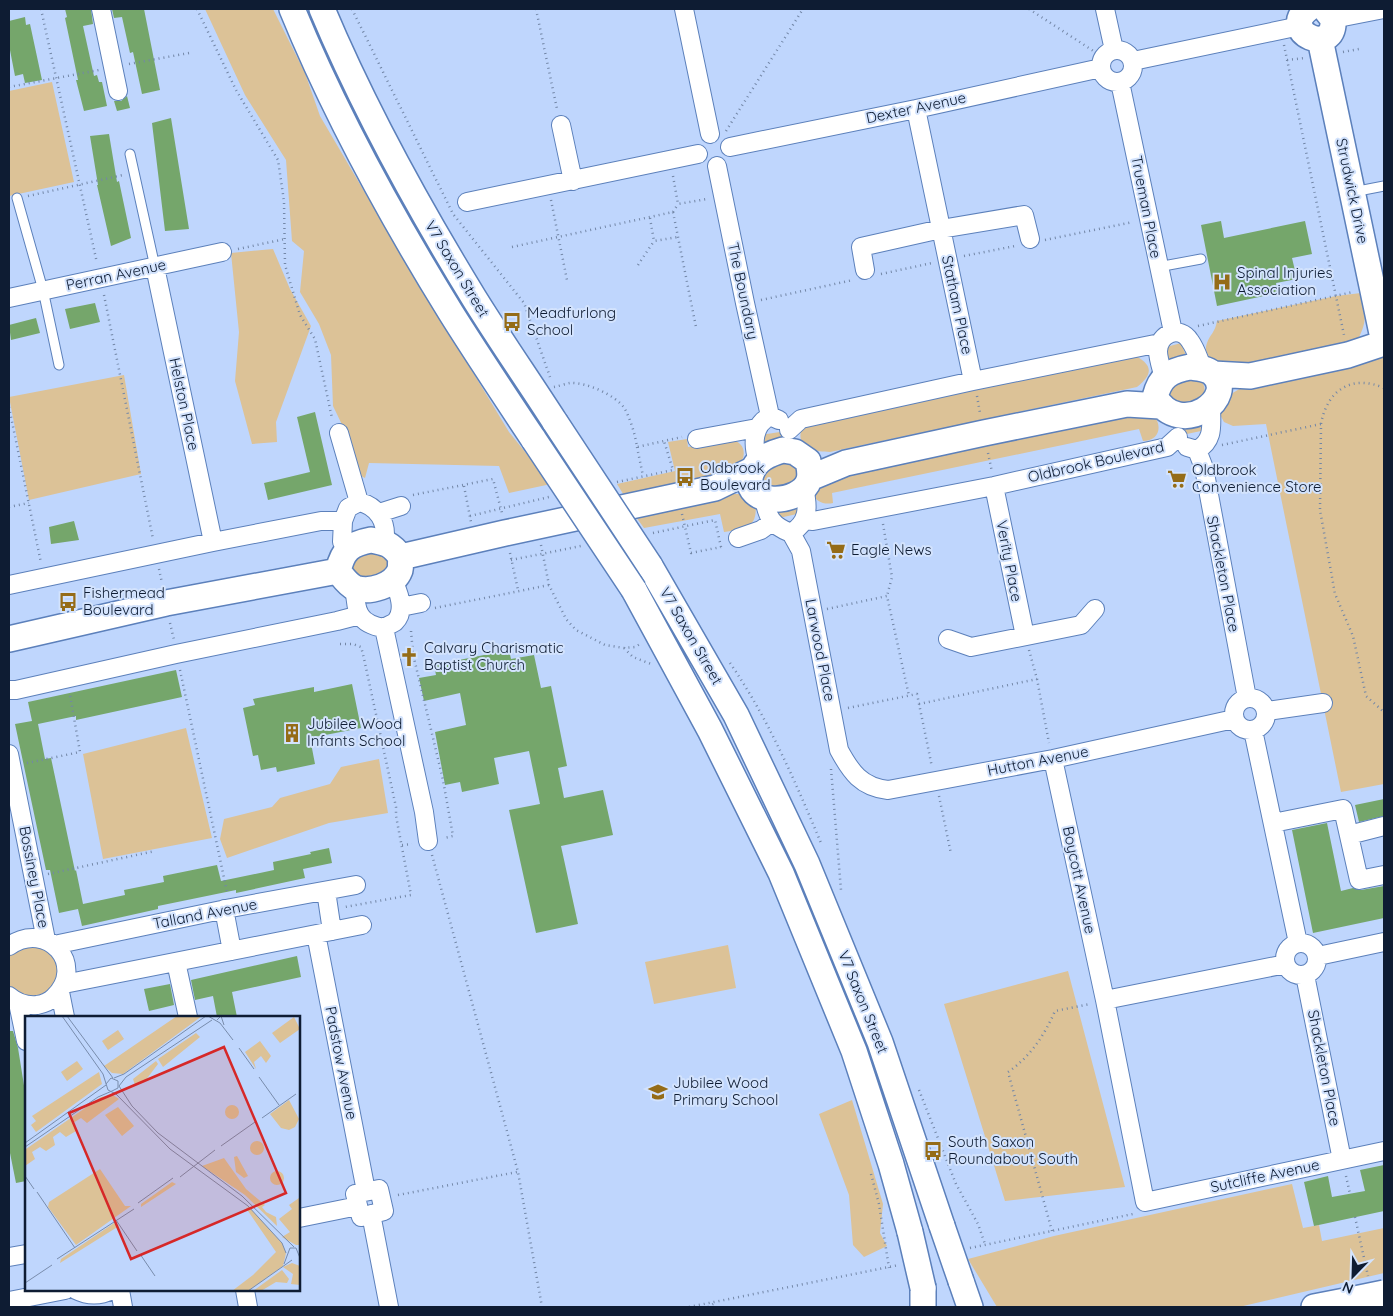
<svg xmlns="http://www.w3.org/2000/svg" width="1393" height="1316" font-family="Quicksand,sans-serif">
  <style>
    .green { fill: #dcc297 }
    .building { fill: #75a66b }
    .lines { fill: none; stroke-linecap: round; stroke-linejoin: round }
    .lane-casing { stroke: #5c80bb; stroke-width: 11 }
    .street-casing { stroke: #5c80bb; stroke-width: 20 }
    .secondary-casing { stroke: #5c80bb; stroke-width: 28 }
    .path { stroke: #7387a7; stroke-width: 2.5; stroke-dasharray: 1 4; stroke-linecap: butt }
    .lane { stroke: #fff; stroke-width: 9 }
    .street { stroke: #fff; stroke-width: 18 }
    .secondary { stroke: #fff; stroke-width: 25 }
    .secondary-bridge-casing { stroke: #5c80bb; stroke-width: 28; stroke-linecap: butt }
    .secondary-bridge { stroke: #fff; stroke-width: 25 }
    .labels { text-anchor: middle; stroke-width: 4; stroke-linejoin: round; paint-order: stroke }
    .street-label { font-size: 15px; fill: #0e1c33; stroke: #d3e3fd }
    .poi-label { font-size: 15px; fill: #0e1c33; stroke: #d3e3fd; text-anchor: start }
    .inset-road { fill: none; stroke: #788cac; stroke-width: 1 }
    .view { fill: #d62828; fill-opacity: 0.15; stroke: #d62828; stroke-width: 2.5 }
    .inset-edge { fill: none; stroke: #0e1c33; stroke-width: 2.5 }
  </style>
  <rect width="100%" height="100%" fill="#bfd6fd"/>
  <path class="green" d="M205,9H273L305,73L320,116L388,232L509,432L551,484L509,493L499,466L369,463L365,478L355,473L347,435L333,406L331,355L319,324L300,292L304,251L292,241L286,160L245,95Z
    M52,82L74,182L9,196V91Z
    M273,249L290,289L311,326L276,422L277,442L252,444L235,381L239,332L231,253Z
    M1361,293C1365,313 1368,320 1358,339L1236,366C1226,365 1212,367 1208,355C1206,351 1205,348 1207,343C1210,334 1215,333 1217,321L1336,296Z
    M1181,343L1187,358L1163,363V348Z
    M1131,354C1152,363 1155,373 1137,387L830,452C814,452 793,447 803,426Z
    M1384,354V784L1341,792L1266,424L1233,426L1224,422L1218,411L1221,400L1251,382Z
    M124,375L141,474L29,500L9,397Z
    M1197,375C1214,394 1199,399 1183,410L1159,387Z
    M1129,411L1155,417C1163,429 1157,441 1143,441L1139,429L832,493L833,503C825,505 814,502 813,492C813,488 815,483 817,480Z
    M1200,416L1201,431L1182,435L1177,422Z
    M780,432L785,442L761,447V435Z
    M687,439L688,447L730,439C749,443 746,460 735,471L625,497L617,484L675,471L668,442Z
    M769,460L802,465L797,484L765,488L758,471Z
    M730,494H742L755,502C759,527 746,529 724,532L720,514L644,528L633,513Z
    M797,501V514L779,518L774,506Z
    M372,547L388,560L387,573L362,583L351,568L352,560Z
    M186,728L212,838L103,859L83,754Z
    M379,759L388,813L329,823L227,858L220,839L224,819L272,807L280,798L330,784L341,767Z
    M34,943C40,946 50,950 54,956C64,969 57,986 45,995C41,998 34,998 29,999L9,988V954Z
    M728,945L736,988L654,1004L645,962Z
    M1068,971L1125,1187L1005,1201L944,1004Z
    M852,1100L883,1204L880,1233L887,1246L864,1257L853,1245L849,1195L819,1114Z
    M1292,1184L1303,1228L1319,1225L1322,1241L1384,1228V1273L1239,1307H997L968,1259L1054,1236Z"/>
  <path class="building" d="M65,9H91L93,24L83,26L94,76L97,75L99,82H102L107,106L84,111L76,80H78L65,18L67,17Z
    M112,9H144L160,90L142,94L133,52L130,53L122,17L114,18Z
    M25,17L26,25L30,24L42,80L25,83L23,74L15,76L9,45V21Z
    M127,96L130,108L117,111L114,101H121Z
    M171,118L189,229L165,231L152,123Z
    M109,134L117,182L119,181L131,238L111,246L97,185H98L90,136Z
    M1221,221L1224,238L1305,221L1312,254L1292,258L1297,279L1276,283L1278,293L1217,306L1201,225Z
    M95,303L100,322L70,329L65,309Z
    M36,318L40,333L11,340L9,325Z
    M315,412L332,485L268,500L264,483L310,472L297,417Z
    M74,521L79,540L51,544L49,527Z
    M509,650L511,659L534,655L541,688L551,686L567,766L558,768L564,798L603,790L613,835L561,846L578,924L536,933L509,810L540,804L529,751L494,758L499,784L462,792L460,782L445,785L435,732L466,725L460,693L424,701L419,678L436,675L434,665Z
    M176,670L182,697L76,720V716L38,724L45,759L51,758L75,871L76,870L83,904L125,895L124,890L164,882L163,876L217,865L221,881L274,870L273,862L311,854L310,852L329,848L332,863L303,869L305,878L236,893V890L158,906V909L82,926L78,909L59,913L50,870H46L15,724L32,721L28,702Z
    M352,684L361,728L310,738L315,764L277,772L276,767L261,770L258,755L253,756L243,708L255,705L253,699L314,687V692Z
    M1384,799V816L1359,822L1355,805Z
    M1327,823L1341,891L1353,888L1361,890L1384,886V918L1313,933L1292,830Z
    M297,956L301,977L232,992L237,1017H217L213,996L195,1000L191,980Z
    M170,984L174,1005L149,1011L144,989Z
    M9,1031H13L18,1048L26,1098V1181L16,1183L9,1148Z
    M1384,1165V1211L1314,1226L1304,1182L1328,1176L1332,1197L1365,1191L1360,1170Z"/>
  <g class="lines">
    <g class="lane-casing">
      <path id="lane" d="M130,154L155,267
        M1353,192L1384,186
        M17,198L43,290L59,365
        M1158,267L1201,259"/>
    </g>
    <g class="street-casing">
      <path id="street" d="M101,9L118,91
        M684,9L710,134
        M1105,9L1114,50
        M1333,19L1384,9
        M1101 66a16 16 0 1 1 32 0a16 16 0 1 1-32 0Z
        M1133,61L1300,26
        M1120,82L1173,332
        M916,109L973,381
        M561,125L573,181
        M730,147L916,109L1101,68
        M717,166L745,303L770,416
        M467,202L698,154
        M155,267L213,542
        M865,270L861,247L941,229L1024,215L1030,239
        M9,298L222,252
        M1164,378C1162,370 1158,359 1158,351C1159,333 1180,325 1190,341C1196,349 1199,360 1203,369
        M789,430L801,419L973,381L1160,343
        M339,433L359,502
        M697,439L757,428
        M1187,447L1197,450C1215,440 1211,424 1211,406
        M1197,450L1204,468L1247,698
        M758,461C752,444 753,425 770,416L779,420
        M994,486L1025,636
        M764,498C767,517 772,526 791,533C808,523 809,508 804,489
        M379,513L401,506
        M805,520L813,521L994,486L1167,447L1178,437
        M791,533L801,551L839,750C851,772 861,787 888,790L1053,759L1234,719
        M738,538L761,530L772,522
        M348,549L342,542L343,521L348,508L359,502C378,506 388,523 384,542
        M9,585L213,542L321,521H343
        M355,587C355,612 359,624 384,628C387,626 392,624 395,622C406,611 399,591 392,580
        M401,607L421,603
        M384,628L424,812L428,841
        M948,639L971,647L1081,625L1095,609
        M9,690H16L176,654L337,621L360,615
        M1234 714a16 16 0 1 1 32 0a16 16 0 1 1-32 0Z
        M1267,711L1323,703
        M1253,730L1298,943
        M9,754L46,940
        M1053,759L1105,1000L1145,1202L1384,1151
        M1273,823L1343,809L1359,880L1384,875
        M1349,835L1384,826
        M326,891L332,931
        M224,909L232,951
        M316,934L366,1191
        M1285 959a16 16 0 1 1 32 0a16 16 0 1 1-32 0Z
        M54,945L231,908L356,885
        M9,946C48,919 87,966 54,997C50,1001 43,1004 37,1005C26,1006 17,1003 9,996
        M1318,956L1384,942
        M176,962L188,1017
        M1305,975L1342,1160
        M64,984L362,925
        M60,992L65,1017
        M1105,1000L1286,964
        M18,1003L26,1041
        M379,1189L384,1211L361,1217L355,1194Z
        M371,1214L389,1307
        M299,1218L358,1206
        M9,1257L26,1254
        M76,1290C88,1296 100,1296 112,1290
        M120,1290L123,1307
        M245,1290L248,1307
        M9,1301L65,1290"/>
    </g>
    <g class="secondary-casing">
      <path id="secondary" d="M292,9C335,114 391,216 451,313C478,356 506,398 534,440
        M322,9C364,109 417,205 474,298C500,340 528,380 555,422
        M1308,9C1278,32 1336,58 1333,19L1325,9
        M1320,39L1384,343
        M1190,367C1197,368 1206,368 1212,373C1240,396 1181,441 1155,397C1160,377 1169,371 1190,367Z
        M1213,374L1250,376L1348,355L1384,343
        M783,450L795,452L808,461C809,467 811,473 809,480C801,506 741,507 751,474C756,459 769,454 783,450Z
        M810,478L846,463L984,433L1127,404L1160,406
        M371,540C387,543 391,544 401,557C400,561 401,566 400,570C394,586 370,593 355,588C347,584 343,577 338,571C343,550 350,544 371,540Z
        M401,557L505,533L715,488L752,470
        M650,566L736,715L807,864L880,1042L942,1226
        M634,590L710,730L781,873L854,1051L891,1164L910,1232
        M9,639L166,603L338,571
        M961,1281L970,1307
        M923,1288V1307
        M1314,1307L1350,1300"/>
    </g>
    <path class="path" d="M41,9L97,263
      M197,9L236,90L278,160L284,201L285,265L300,315L315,339L332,418
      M352,9L453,214L524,303L550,377
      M536,9L557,109
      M1029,9L1095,52
      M1284,45L1344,335
      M1343,52L1359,49
      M1287,60L1305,58
      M129,64L189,53
      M9,87L99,70
      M726,131L803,9
      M673,176L678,204L707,199
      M28,196L123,175
      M551,200L567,280
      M673,212L678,204
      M650,218L654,241L678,237
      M1045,240L1133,222
      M512,247L673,212L696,327
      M238,249L285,239
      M964,256L1015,246
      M638,265L654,241
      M881,274L932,263
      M104,295L153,539
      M761,300L853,280
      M1198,326L1353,292
      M554,387C559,386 565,384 570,383C586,382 616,395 625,409C631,421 635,434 637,447L682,437
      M1384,388C1352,374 1327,390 1321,424L1320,510L1335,594L1353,636L1366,696L1384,712
      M977,396L980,413
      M9,407L41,563
      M1222,445L1321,424
      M637,447L643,476
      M988,453L992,472
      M617,482L673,470L664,441
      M464,486L471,522
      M413,495L493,479L502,513
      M9,507L29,503
      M682,514L691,553L721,547
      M470,516L549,497
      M883,524L892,577L887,596
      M653,533L715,520L721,547L724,545
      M541,545L549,585L566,619L576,630L605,645L624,648L635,647L640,644
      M510,553L518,590
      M511,560L581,546
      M159,569L162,583
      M435,608L549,585
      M827,609L887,596L909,696
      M170,623L174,640
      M411,631L413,654L443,780L453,836L444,838
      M340,644H353L361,647L363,654L396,807V816L411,895L345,907
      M624,648L633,657L651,664
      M1029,650L1037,679L1049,743
      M730,663C768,718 795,781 821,843
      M180,670L227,892
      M919,704L1037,679
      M848,708L917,694L932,767
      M27,763L80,752L70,695
      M831,769L841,890
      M939,796L951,854
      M402,845L412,844
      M432,855L518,1172L542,1307
      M48,874L155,851
      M919,1090L956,1184L978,1224L985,1244
      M871,1174L879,1204L889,1268
      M1346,1176L1350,1194
      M398,1195L517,1172
      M1355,1217L1368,1276
      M1052,1231L1008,1072C1030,1057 1044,1036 1055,1011L1090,1004
      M970,1248L1133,1214
      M689,1307L899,1265
      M708,1307L715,1303"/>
    <use href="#lane" class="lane"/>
    <use href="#street" class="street"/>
    <use href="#secondary" class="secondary"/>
    <g class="secondary-bridge-casing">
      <path id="secondary-bridge" d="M555,422L650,566
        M534,440L634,590
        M942,1226L961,1281
        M910,1232L923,1288
        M1350,1300L1384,1293"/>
    </g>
    <use href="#secondary-bridge" class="secondary-bridge"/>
  </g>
  <defs>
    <g id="hospital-bare" transform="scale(1.5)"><path d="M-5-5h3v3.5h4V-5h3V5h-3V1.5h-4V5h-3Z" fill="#956c17" stroke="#d3e3fd" stroke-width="2.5" paint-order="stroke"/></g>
    <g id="bus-bare" transform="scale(1.5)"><path d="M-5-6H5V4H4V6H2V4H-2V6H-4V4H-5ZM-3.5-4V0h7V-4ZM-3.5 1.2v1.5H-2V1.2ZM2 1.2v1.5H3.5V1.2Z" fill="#956c17" stroke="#d3e3fd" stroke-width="2.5" paint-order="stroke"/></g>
    <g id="supermarket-bare" transform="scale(1.5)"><path d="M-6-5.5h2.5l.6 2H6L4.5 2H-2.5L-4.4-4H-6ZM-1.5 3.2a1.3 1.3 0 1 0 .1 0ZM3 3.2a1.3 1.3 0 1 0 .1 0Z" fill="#956c17" stroke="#d3e3fd" stroke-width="2.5" paint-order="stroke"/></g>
    <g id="church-bare" transform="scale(1.5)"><path d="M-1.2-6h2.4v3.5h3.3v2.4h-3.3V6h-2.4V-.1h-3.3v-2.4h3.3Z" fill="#956c17" stroke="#d3e3fd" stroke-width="2.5" paint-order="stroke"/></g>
    <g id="building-bare" transform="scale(1.5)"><path d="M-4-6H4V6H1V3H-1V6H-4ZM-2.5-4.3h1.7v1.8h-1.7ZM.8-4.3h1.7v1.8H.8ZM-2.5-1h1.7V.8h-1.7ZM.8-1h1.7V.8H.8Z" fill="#956c17" stroke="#d3e3fd" stroke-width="2.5" paint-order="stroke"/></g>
    <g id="school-bare" transform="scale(1.5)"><path d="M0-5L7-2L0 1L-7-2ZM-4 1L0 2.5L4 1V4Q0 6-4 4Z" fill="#956c17" stroke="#d3e3fd" stroke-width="2.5" paint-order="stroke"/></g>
  </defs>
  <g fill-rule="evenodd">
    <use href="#hospital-bare" x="1222" y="282"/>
    <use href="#bus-bare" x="512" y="322"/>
    <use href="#bus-bare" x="685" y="477"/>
    <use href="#supermarket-bare" x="1177" y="479"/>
    <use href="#supermarket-bare" x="836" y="550"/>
    <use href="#bus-bare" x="68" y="602"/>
    <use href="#church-bare" x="409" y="657"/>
    <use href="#building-bare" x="292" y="733"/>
    <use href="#school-bare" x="658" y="1092"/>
    <use href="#bus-bare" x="933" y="1151"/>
  </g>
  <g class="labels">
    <g class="street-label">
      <text transform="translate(916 108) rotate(-12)" y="5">Dexter Avenue</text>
      <text transform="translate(1352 191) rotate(78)" y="5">Strudwick Drive</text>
      <text transform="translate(1146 207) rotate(79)" y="5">Trueman Place</text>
      <text transform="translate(457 269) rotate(59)" y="5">V7 Saxon Street</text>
      <text transform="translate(116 275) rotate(-12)" y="5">Perran Avenue</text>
      <text transform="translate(743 291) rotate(78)" y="5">The Boundary</text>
      <text transform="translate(957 305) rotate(78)" y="5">Statham Place</text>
      <text transform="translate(184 404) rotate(78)" y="5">Helston Place</text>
      <text transform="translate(1096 462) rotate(-13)" y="5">Oldbrook Boulevard</text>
      <text transform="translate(1009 561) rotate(79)" y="5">Verity Place</text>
      <text transform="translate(1223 574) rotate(79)" y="5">Shackleton Place</text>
      <text transform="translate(691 636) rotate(60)" y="5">V7 Saxon Street</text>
      <text transform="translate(820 650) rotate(79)" y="5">Larwood Place</text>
      <text transform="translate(1038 761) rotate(-11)" y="5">Hutton Avenue</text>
      <text transform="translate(34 877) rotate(79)" y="5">Bossiney Place</text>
      <text transform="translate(1079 880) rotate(78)" y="5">Boycott Avenue</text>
      <text transform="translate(205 914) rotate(-11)" y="5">Talland Avenue</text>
      <text transform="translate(863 1002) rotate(68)" y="5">V7 Saxon Street</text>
      <text transform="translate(341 1063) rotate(79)" y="5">Padstow Avenue</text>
      <text transform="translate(1324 1068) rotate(79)" y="5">Shackleton Place</text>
      <text transform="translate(1265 1176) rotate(-12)" y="5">Sutcliffe Avenue</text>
    </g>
    <g class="poi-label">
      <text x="1237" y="278">Spinal Injuries<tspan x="1237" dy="17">Association</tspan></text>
      <text x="527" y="318">Meadfurlong<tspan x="527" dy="17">School</tspan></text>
      <text x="700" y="473">Oldbrook<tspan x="700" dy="17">Boulevard</tspan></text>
      <text x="1192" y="475">Oldbrook<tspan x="1192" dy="17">Convenience Store</tspan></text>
      <text x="851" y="555">Eagle News</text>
      <text x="83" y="598">Fishermead<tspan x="83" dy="17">Boulevard</tspan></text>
      <text x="424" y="653">Calvary Charismatic<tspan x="424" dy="17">Baptist Church</tspan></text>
      <text x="307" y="729">Jubilee Wood<tspan x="307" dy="17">Infants School</tspan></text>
      <text x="673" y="1088">Jubilee Wood<tspan x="673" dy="17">Primary School</tspan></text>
      <text x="948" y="1147">South Saxon<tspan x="948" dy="17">Roundabout South</tspan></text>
    </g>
  </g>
  <g transform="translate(25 1016)">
    <rect width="275" height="275" fill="#bfd6fd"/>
    <path d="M152,0H177L98,58L87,57L79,50ZM269,1L275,13L255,27L247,17ZM93,14L99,23L83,34L77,25ZM171,17L175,21L138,51L133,43ZM235,25L246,40L241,47L236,40L229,46L231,53L220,36ZM52,45L58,53L42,65L36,56ZM131,45L133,48L120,65L110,69L108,63ZM74,56L77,68L11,116L6,109L11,105L7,100ZM88,79L94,83L62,107L56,102L48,107L51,115L41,121L35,116L28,121L30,129L21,135L15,131L7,136L10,143L0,150L1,133L76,81ZM264,84L274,103L270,111L264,114L256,112L245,98ZM200 96a7 7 0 1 1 14 0a7 7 0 1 1-14 0ZM93,91L109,110L97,120L80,99ZM225 132a7 7 0 1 1 14 0a7 7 0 1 1-14 0ZM212,140L223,160L219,162L211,156L209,141ZM199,142L221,173L240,189L237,191L241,196L251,201L252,210L220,179L177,150ZM75,153L100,190H106L51,229L23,191L24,186ZM245 162a7 7 0 1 1 14 0a7 7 0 1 1-14 0ZM147,166L151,168L116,191V188ZM274,182L275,229H271L257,221L265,216L254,203L267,193L264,189ZM224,191L257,227L261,237L258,250L223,275H207L228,259L251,236L221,192ZM89,207L94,210L35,247L36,243ZM267,247L275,250V269L266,268L268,258L258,251ZM257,254L264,263L262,267L251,266L236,275H228Z" fill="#dcc297"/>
    <path class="inset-road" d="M37,0L78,58L83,74L91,78L145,133L223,190L257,227L261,237M42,0L88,62M183,0L195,7L208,24M192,4L196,0L199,9M214,32L229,53M234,61L254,89M89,62L99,58L181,0M81,68L86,62L93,65V72L87,75M94,70L107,90L133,117L217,180L269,231M94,70L101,61L187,4M237,102L271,78M0,127L81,69M196,130L230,106M0,131L73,81L87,75M0,160L9,173M155,161L190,134M12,176L50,232M113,187L148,162M91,204L112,235M115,238L130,260M32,243L109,193M259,248L265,232H271L275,242M0,267L27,249M223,275L267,244"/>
    <path class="view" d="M199,31L261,177L106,243L44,97Z"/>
    <rect width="275" height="275" class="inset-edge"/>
  </g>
  <rect width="1393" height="1316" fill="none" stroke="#0e1c33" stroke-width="20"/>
  <g transform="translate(1353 1276) rotate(203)" stroke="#d3e3fd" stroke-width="4" paint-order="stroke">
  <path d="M0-4L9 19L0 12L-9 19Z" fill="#0e1c33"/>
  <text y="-8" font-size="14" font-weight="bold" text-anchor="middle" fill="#0e1c33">N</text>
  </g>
</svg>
